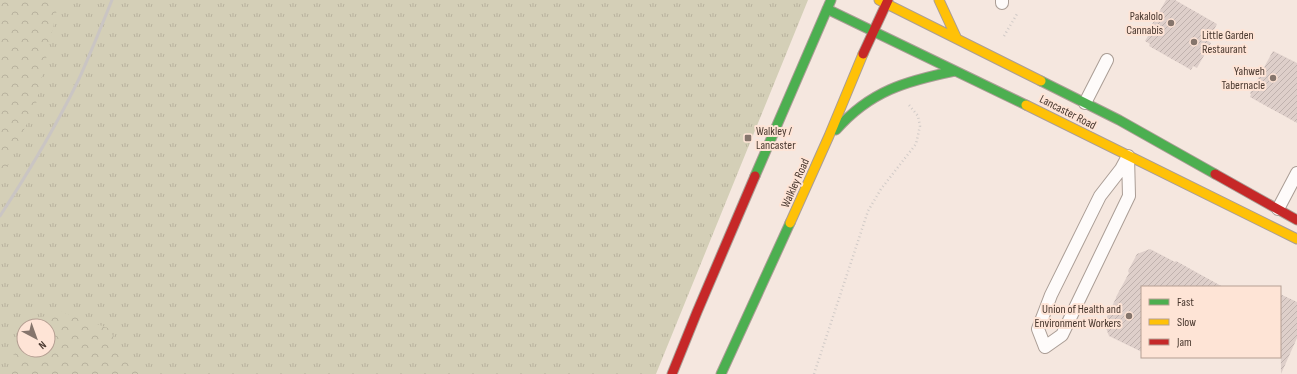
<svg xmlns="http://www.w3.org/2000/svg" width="1297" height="374" font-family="'Sofia Sans Condensed',sans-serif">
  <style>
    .grass { fill: url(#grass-tufts); fill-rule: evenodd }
    .forest { fill: url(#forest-crowns) }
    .building { fill: url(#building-hatch) }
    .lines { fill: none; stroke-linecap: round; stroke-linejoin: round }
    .lane-casing { stroke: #aa9d95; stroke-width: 14 }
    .fast-casing { stroke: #aa9d95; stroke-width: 11 }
    .slow-casing { stroke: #aa9d95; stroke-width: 11 }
    .jam-casing { stroke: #aa9d95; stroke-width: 11 }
    .path { stroke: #d0cac7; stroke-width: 2.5; stroke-dasharray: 1 3; stroke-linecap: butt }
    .lane { stroke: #fefbfa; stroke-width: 12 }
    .fast { stroke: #4caf50; stroke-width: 9 }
    .slow { stroke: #ffc107; stroke-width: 9 }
    .jam { stroke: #c62828; stroke-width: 9 }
    .rail { stroke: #cac5c3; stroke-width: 3 }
    .poi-dot { fill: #85756c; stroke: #fee4d6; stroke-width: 1.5 }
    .labels { text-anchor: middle; stroke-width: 4; stroke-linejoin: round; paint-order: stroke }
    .poi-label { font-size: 12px; fill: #48372e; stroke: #fee4d6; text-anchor: end }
    .street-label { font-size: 12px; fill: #48372e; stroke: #fee4d6 }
  </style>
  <defs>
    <pattern id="grass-tufts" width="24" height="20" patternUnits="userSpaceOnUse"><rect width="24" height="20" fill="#d4cfb7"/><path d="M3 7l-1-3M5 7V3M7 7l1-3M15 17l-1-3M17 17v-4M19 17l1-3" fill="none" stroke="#b8b29e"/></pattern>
    <pattern id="forest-crowns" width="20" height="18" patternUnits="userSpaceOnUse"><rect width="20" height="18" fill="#d4cfb7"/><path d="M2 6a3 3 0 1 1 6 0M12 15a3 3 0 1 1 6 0" fill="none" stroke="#b8b29e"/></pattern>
    <pattern id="building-hatch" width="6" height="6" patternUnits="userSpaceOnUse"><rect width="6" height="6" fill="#decfca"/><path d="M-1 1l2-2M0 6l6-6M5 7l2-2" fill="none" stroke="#c0b2ae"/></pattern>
  </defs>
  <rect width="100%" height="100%" fill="#f5e7df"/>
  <path class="grass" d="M0,0H808L656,374H0ZM24,326H48V350H24Z"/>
  <path class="forest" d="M0,0H59L36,104L0,181Z
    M59,311L108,328L127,359L139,374H5L16,351L24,340V350H48V326H34L40,318Z"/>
  <path class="building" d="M1166,0H1175L1217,24L1208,41L1211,43L1197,68L1193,66L1191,70L1186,67L1149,46L1150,44L1145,41L1148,36L1146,35Z
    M1273,51L1297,63V123L1250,97L1251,94L1250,93Z
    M1150,249L1175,262L1176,261L1223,287H1142V352L1109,336L1104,323L1116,298V297L1129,273L1128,271L1137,254Z
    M1280,294L1297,302V338L1281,374Z"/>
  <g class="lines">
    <g class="lane-casing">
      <path id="lane" d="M1002,3V0
        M1085,103L1107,60
        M1128,156L1129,196L1062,335L1045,347L1038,329L1051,295L1100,196L1121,169Z
        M1278,209L1297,173"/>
    </g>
    <g class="fast-casing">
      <path id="fast" d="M827,9L1026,105
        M1041,81L1119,120L1215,174
        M836,130C870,91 906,81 955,71
        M755,176L831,0
        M721,374L790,223"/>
    </g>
    <g class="slow-casing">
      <path id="slow" d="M879,0L1041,81
        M939,0L957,39
        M1026,105L1297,239
        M790,223L829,136L863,54"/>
    </g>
    <g class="jam-casing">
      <path id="jam" d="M863,54L888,0
        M1215,174L1297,220
        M672,374L697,312L755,176"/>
    </g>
    <path class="path" d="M1004,36L1017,14
      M814,374L868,211L881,189L916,144L920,126L918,116L909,105"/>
    <use href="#lane" class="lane"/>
    <use href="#fast" class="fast"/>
    <use href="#slow" class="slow"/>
    <use href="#jam" class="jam"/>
    <path class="rail" d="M0,216C28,173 55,128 78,81C90,55 101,27 112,0"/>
  </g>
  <g class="poi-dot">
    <circle cx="1171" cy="23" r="4"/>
    <circle cx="1194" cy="42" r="4"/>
    <circle cx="1273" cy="78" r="4"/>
    <rect x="744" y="134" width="8" height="8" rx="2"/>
    <circle cx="1129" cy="316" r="4"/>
  </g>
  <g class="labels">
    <g class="poi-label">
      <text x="1163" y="20">Pakalolo<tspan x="1163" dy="14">Cannabis</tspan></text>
      <text x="1202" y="39" text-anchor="start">Little Garden<tspan x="1202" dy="14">Restaurant</tspan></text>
      <text x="1265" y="75">Yahweh<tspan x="1265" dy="14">Tabernacle</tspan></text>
      <text x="756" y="135" text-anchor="start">Walkley /<tspan x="756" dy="14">Lancaster</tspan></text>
      <text x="1121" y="313">Union of Health and<tspan x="1121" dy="14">Environment Workers</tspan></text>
    </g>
    <g class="street-label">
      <text transform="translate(1068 112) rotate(27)" y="4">Lancaster Road</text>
      <text transform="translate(795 183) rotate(-66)" y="4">Walkley Road</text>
    </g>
  </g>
  <rect x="1141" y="286" width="140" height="72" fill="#fee4d6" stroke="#b59f93"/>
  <rect x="1149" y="299" width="20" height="6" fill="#4caf50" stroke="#b59f93"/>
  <text x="1177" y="306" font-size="12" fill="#48372e">Fast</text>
  <rect x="1149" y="319" width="20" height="6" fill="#ffc107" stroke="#b59f93"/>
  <text x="1177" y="326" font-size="12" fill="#48372e">Slow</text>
  <rect x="1149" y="339" width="20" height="6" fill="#c62828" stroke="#b59f93"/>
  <text x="1177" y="346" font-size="12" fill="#48372e">Jam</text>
  <g transform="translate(36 338) rotate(139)"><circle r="19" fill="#fee4d6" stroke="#b59f93"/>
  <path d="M0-3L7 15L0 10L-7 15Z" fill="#85756c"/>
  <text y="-6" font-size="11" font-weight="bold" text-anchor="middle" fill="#48372e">N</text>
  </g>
</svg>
